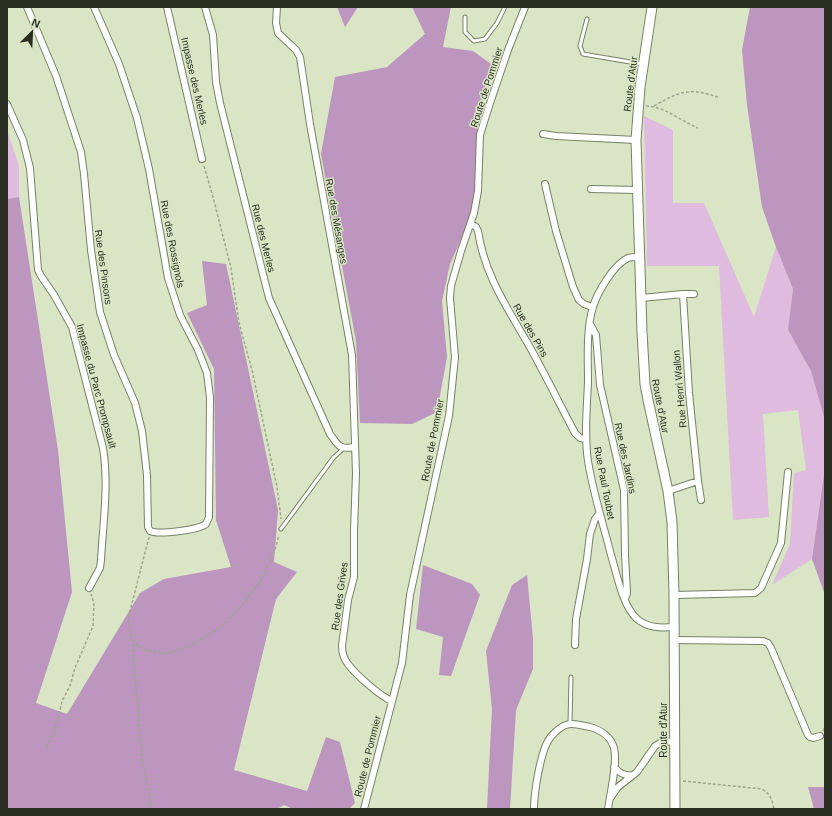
<svg xmlns="http://www.w3.org/2000/svg" width="832" height="816" font-family="Arial,sans-serif">
  <style>
    .green { fill: #debbdf }
    .forest { fill: #bc96be }
    .lines { fill: none; stroke-linecap: round; stroke-linejoin: round }
    .lane-casing { stroke: #778265; stroke-width: 5 }
    .street-casing { stroke: #778265; stroke-width: 8 }
    .secondary-casing { stroke: #778265; stroke-width: 11 }
    .path { stroke: #9ea78e; stroke-width: 1.5; stroke-dasharray: 3 2; stroke-linecap: butt }
    .lane { stroke: #fff; stroke-width: 3 }
    .street { stroke: #fff; stroke-width: 6 }
    .secondary { stroke: #fff; stroke-width: 9 }
    .labels { text-anchor: middle; stroke-width: 3; stroke-linejoin: round; paint-order: stroke }
    .street-label { font-size: 10px; fill: #2b2f23; stroke: #d9e5c5 }
  </style>
  <rect width="100%" height="100%" fill="#d9e5c5"/>
  <path class="green" d="M644,116L673,130V203H704L754,317L776,247L793,289L788,330L811,371L825,421V467L812,559L772,585L790,544L794,473L806,470L798,410L763,414L769,517L733,520L719,266H647Z
    M7,130L19,166V197L7,199Z"/>
  <path class="forest" d="M337,7H358L345,27Z
    M412,7H451L443,47L473,51L491,64L482,97L477,149V185L471,217L450,264L442,301L447,357L437,412L412,424L360,423L356,341L321,154L335,77L387,67L425,34Z
    M750,7H825V421L811,371L788,330L793,289L776,247L762,207L747,105L742,50Z
    M19,197L58,450L72,592L36,703L67,714L140,593L164,579L231,567L216,520L214,369L187,313L207,305L202,261L226,264L278,510L274,562L297,572L276,599L234,770L307,791L326,737L340,742L355,803L349,809H293L284,805L277,809H7V199Z
    M825,467V595L812,559Z
    M423,565L472,584L480,595L451,676L439,675L443,637L416,629Z
    M527,575L533,638V669L516,710L510,809H487L492,709L486,651L512,585Z
    M808,787H825V809H814Z"/>
  <g class="lines">
    <g class="lane-casing">
      <path id="lane" d="M465,17V32L474,41L485,39L497,23L505,7
        M587,19L580,46L583,54L642,64
        M281,529L334,457L343,449
        M570,724L571,677"/>
    </g>
    <g class="street-casing">
      <path id="street" d="M27,7L56,76L81,152L84,174L91,250L100,312L114,355L135,403L142,431L147,475L148,527L150,531C159,535 198,530 206,524L209,517L210,398L207,373L198,350L180,315L168,278L149,169L137,118L119,64L94,7
        M167,7L202,159
        M205,7L213,35L216,82L220,103L269,298L330,434C338,445 339,450 354,447
        M277,7L276,23L278,33L296,50L300,57L310,124L352,355L356,473L354,531V577L348,600L342,646C342,653 344,659 348,664C355,674 381,697 392,701
        M7,104L23,140L30,168L38,270L41,276L54,295L72,327L103,448C109,485 103,523 101,560L100,568L89,588
        M543,134L556,136L636,140
        M545,184L556,231L573,287L579,300L584,304L592,307
        M591,189L637,190
        M471,224L476,227L478,231C484,273 506,306 527,342C544,372 559,403 575,433L580,438L586,439
        M639,257C636,257 631,257 628,258C614,264 597,293 593,307C586,329 588,359 588,382C587,408 584,435 588,461C593,493 603,523 611,555C617,574 622,605 637,619C648,628 660,628 674,627
        M683,294H694
        M641,298L683,294L689,393L698,481L668,491
        M590,324L596,335L600,385L624,490L625,555L627,593L625,599
        M698,481L701,500
        M674,595L755,593L761,588L781,543L788,472
        M674,640L763,641L768,643L771,648L808,735L810,737L813,738L820,736
        M575,645L576,619L587,559L590,534L595,519L599,514
        M614,767C619,773 624,776 633,775
        M611,797L618,787L637,772L655,746L664,741L674,742
        M364,809L402,663L410,595L449,416L455,357L450,298L451,286L461,251L474,213L478,191L480,135L489,106L508,50L525,7
        M534,809C534,793 540,755 548,741C551,735 560,727 566,725C573,722 583,726 590,727C601,730 611,737 614,748C618,762 610,794 608,809"/>
    </g>
    <g class="secondary-casing">
      <path id="secondary" d="M652,7L640,87L636,140L642,332L645,384L648,400L668,491L672,522L674,595L675,809"/>
    </g>
    <path class="path" d="M646,106C666,107 681,121 698,128
      M654,106C680,91 691,87 720,98
      M204,166L213,197L231,268L239,323L252,370L277,487L281,519
      M149,537L128,619L132,640L142,758L148,786L152,809
      M132,640L142,649L164,654L190,646L221,627L243,604L262,579L275,550L279,535
      M823,731L825,727
      M47,747L57,724L62,701L70,686L75,668L93,626L94,603L91,594
      M683,781L762,789C770,794 772,799 774,809"/>
    <use href="#lane" class="lane"/>
    <use href="#street" class="street"/>
    <use href="#secondary" class="secondary"/>
  </g>
  <g class="labels">
    <g class="street-label">
      <text transform="translate(195 81) rotate(77)" y="4">Impasse des Merles</text>
      <text transform="translate(630 84) rotate(-83)" y="4">Route d'Atur</text>
      <text transform="translate(486 87) rotate(-72)" y="4">Route de Pommier</text>
      <text transform="translate(337 221) rotate(80)" y="4">Rue des Mésanges</text>
      <text transform="translate(264 238) rotate(76)" y="4">Rue des Merles</text>
      <text transform="translate(173 244) rotate(79)" y="4">Rue des Rossignols</text>
      <text transform="translate(104 267) rotate(82)" y="4">Rue des Pinsons</text>
      <text transform="translate(531 330) rotate(60)" y="4">Rue des Pins</text>
      <text transform="translate(97 386) rotate(75)" y="4">Impasse du Parc Prompsault</text>
      <text transform="translate(679 389) rotate(-95)" y="4">Rue Henri Wallon</text>
      <text transform="translate(661 406) rotate(79)" y="4">Route d'Atur</text>
      <text transform="translate(432 440) rotate(-79)" y="4">Route de Pommier</text>
      <text transform="translate(626 458) rotate(78)" y="4">Rue des Jardins</text>
      <text transform="translate(605 483) rotate(79)" y="4">Rue Paul Toubet</text>
      <text transform="translate(339 596) rotate(-82)" y="4">Rue des Grives</text>
      <text transform="translate(663 730) rotate(-90)" y="4">Route d'Atur</text>
      <text transform="translate(367 756) rotate(-76)" y="4">Route de Pommier</text>
    </g>
  </g>
  <rect width="832" height="816" fill="none" stroke="#2b2f23" stroke-width="16"/>
  <g transform="translate(32 32) rotate(24)" stroke="#d9e5c5" stroke-width="3" paint-order="stroke">
  <path d="M0-3L7 15L0 10L-7 15Z" fill="#2b2f23"/>
  <text y="-6" font-size="11" font-weight="bold" text-anchor="middle" fill="#2b2f23">N</text>
  </g>
</svg>
